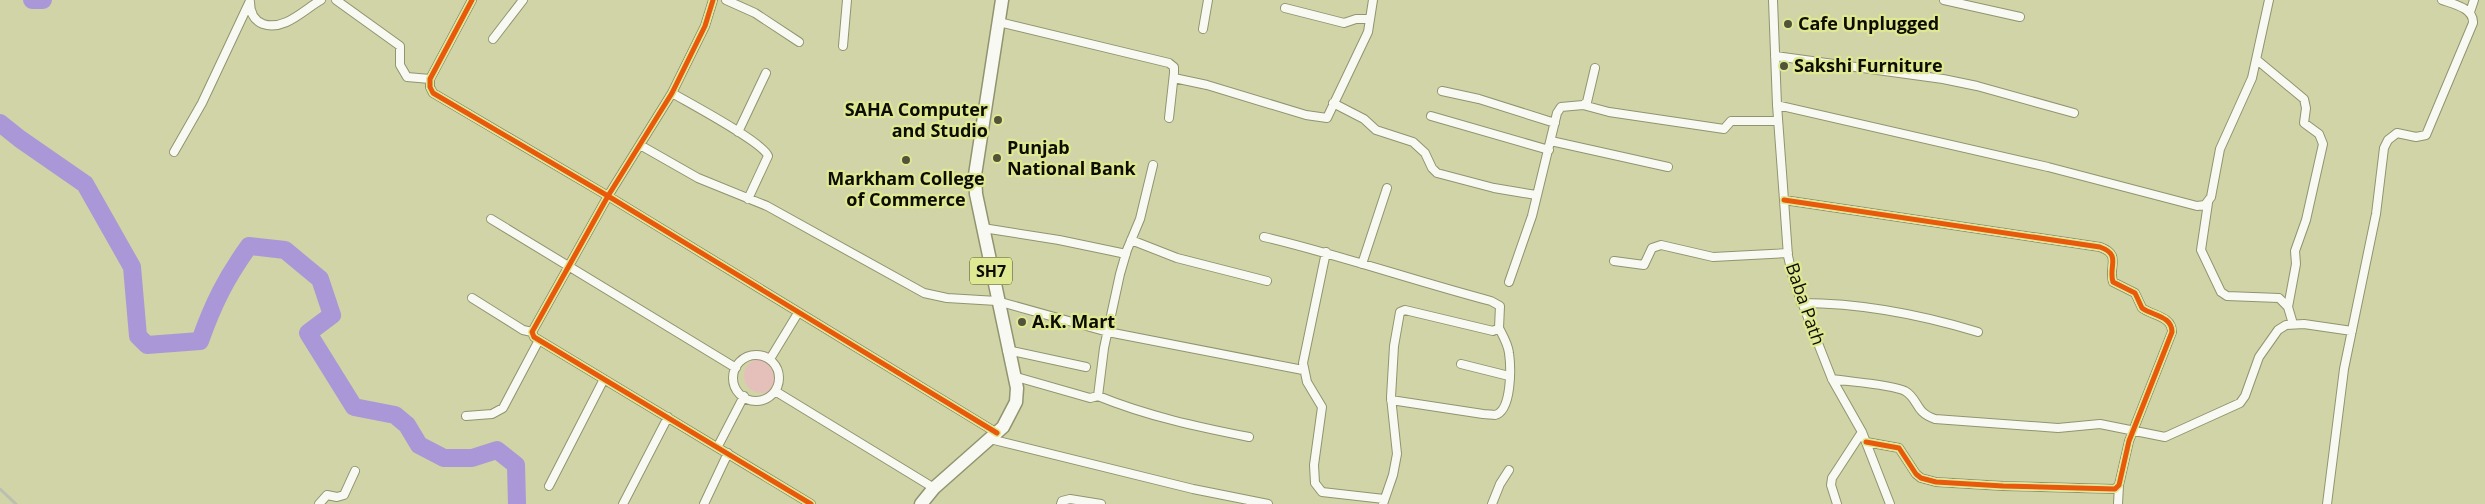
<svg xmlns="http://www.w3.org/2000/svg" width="2485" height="504" font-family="'Open Sans',sans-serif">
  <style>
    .green { fill: #e5c0bb }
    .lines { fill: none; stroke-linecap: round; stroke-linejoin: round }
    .river { stroke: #aa97d7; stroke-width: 18 }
    .minor-casing { stroke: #91946f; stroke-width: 10 }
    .primary-casing { stroke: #91946f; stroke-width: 15 }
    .minor { stroke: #f8f9f2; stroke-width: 8 }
    .primary { stroke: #f8f9f2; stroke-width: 12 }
    .rail { stroke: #bcbeb2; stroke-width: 3 }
    .cycleway-casing { stroke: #dfe893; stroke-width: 8 }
    .cycleway { stroke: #e8590c; stroke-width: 5 }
    .poi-dot { fill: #51533a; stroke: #dfe893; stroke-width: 2 }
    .labels { text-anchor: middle; stroke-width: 4.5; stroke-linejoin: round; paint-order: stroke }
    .shield { fill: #dfe893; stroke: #4b4f2c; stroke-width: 1 }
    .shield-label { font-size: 16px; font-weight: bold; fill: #0c0d00 }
    .poi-label { font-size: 18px; font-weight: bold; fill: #0c0d00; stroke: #dfe893; text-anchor: start }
    .street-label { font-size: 18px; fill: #0c0d00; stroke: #dfe893 }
  </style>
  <rect width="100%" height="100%" fill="#d0d4a7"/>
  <path class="green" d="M744 376a17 17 0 1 1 34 0a17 17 0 1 1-34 0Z"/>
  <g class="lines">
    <path class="river" d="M32,0H43
      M0,123L20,139L85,184L132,267L138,336L147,345L200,341C213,304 226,278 249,246L285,250L320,279L332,315L308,333L354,407L395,415L407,425L419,445L444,458H472L497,450L516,465L517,504"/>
    <g class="minor-casing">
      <path id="minor" d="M336,0L400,46V65L407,77L430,79
        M472,0L430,79V87L433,93L608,196L997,433
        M713,0L705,26L672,93L608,196L532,332L534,337L811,504
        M726,0L755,13L799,42
        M1773,0L1777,105L1784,200L1788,256L1794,282L1832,379L1862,432L1890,504
        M1944,0L2020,17
        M250,2C250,12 253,20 263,24C285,31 303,10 321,0
        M1285,8L1344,23L1356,19H1370
        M2470,12L2474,0
        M999,22L1169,63L1174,67V73L1169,118
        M1203,29L1208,0
        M493,39L523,0
        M843,46L847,0
        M1775,56L1943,79L1977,86L2074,113
        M2257,60L2304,99L2306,108L2304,123L2319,134L2323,144L2306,220L2295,251L2296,264L2288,307
        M1174,78L1207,85L1306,115L1327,118L1368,32L1373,0
        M1442,91L1479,99L1555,123
        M672,93C689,103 763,142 768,156L748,199
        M1333,103L1364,119L1376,130L1413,142L1425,153L1432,168L1437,173L1494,188L1536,195
        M1583,105L1609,112L1724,129L1731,121H1778
        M1777,105L2048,167L2197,206L2205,205L2211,197L2220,149L2252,78L2269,0
        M1431,116L1549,150
        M738,132L766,73
        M1551,141L1668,167
        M640,145L698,178L767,206L924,293L947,298L997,301L1108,332L1303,370
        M174,152L202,103L249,3
        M1784,200L2100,247C2122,255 2108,266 2113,282L2135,293L2142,308C2153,316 2172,316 2172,332L2129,441L2119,485L2115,489L2003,486L1936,482L1921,478L1916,474L1899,448L1866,442
        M2208,203L2201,250L2221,292L2227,296L2279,298L2288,307L2293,324
        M491,219L736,368
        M983,228L1059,240L1126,254
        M1264,237C1340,255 1415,281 1491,301L1500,306L1499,328L1493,331L1405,310L1400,312L1394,346L1391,397L1397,454L1393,475L1383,504
        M1131,240L1177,258L1267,281
        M1326,252L1303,363L1307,382L1322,407L1314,465L1315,483L1322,492L1384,499
        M1614,261L1644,265L1652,248L1661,245L1713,257L1788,253
        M1362,264L1387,188
        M1509,282L1532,216L1557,113L1561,107L1583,105L1587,102L1595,68
        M472,298L523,330L532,332
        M1801,303C1863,303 1919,314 1978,332
        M1007,350L1086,367
        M733 378a23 23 0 1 1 46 0a23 23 0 1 1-46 0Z
        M770,359L798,313
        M1461,364L1509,376
        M1013,376L1090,398L1098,396L1104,348L1120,274L1127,250L1140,219L1153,165
        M1832,379C1850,382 1890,384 1905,391C1919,399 1914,412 1935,419L2058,428L2100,424L2165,437L2240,403L2245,396L2259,357L2278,330L2286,325L2304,324L2352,331
        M775,391L934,488
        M1098,396C1147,416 1198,427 1249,437
        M1391,400L1483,414C1487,414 1492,415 1495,415C1512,411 1511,367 1509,353C1508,344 1503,336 1499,328
        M466,416L492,414L503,408L539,340
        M990,439L1193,489L1268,504
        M718,446L744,396
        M549,486L604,379
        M319,504L327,495L337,497L344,495L355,471
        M623,504L668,417
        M704,504L728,453
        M1061,504L1062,501L1070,499L1101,504
        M1492,504L1500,484L1509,470
        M1837,504L1831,485L1832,478L1862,432
        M2118,504L2119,485
        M2327,504L2344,369L2376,214L2384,148L2388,140L2397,133L2416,137L2426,135L2473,23C2474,8 2453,4 2442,0"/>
    </g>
    <g class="primary-casing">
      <path id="primary" d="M921,504L934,488L1003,427L1016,402L1017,388L976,194L975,175L1002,0"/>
    </g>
    <use href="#minor" class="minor"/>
    <use href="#primary" class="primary"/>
    <path class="rail" d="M0,489L16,504"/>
    <g class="cycleway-casing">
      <path id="cycleway" d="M472,0L430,79V87L433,93L608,196L997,433
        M713,0L705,26L672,93L608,196L532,332L534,337L811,504
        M1784,200L2100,247C2122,255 2108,266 2113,282L2135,293L2142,308C2153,316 2172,316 2172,332L2129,441L2119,485L2115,489L2003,486L1936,482L1921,478L1916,474L1899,448L1866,442"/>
    </g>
    <use href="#cycleway" class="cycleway"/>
  </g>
  <g class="poi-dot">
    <circle cx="1788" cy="24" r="5"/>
    <circle cx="1784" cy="66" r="5"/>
    <circle cx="998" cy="120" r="5"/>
    <circle cx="997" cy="158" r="5"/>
    <circle cx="906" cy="160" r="5"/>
    <circle cx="1022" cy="322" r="5"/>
  </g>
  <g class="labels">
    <rect class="shield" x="970" y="257.5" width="42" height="27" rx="4"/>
    <g class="shield-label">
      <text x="991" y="277">SH7</text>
    </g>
    <g class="poi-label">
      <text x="1798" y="30">Cafe Unplugged</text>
      <text x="1794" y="72">Sakshi Furniture</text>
      <text x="988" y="116" text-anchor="end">SAHA Computer<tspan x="988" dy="21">and Studio</tspan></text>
      <text x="1007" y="154">Punjab<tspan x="1007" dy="21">National Bank</tspan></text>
      <text x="906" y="185" text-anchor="middle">Markham College<tspan x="906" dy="21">of Commerce</tspan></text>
      <text x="1032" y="328">A.K. Mart</text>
    </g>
    <g class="street-label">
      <text transform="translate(1805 304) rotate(71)" y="6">Baba Path</text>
    </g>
  </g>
</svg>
